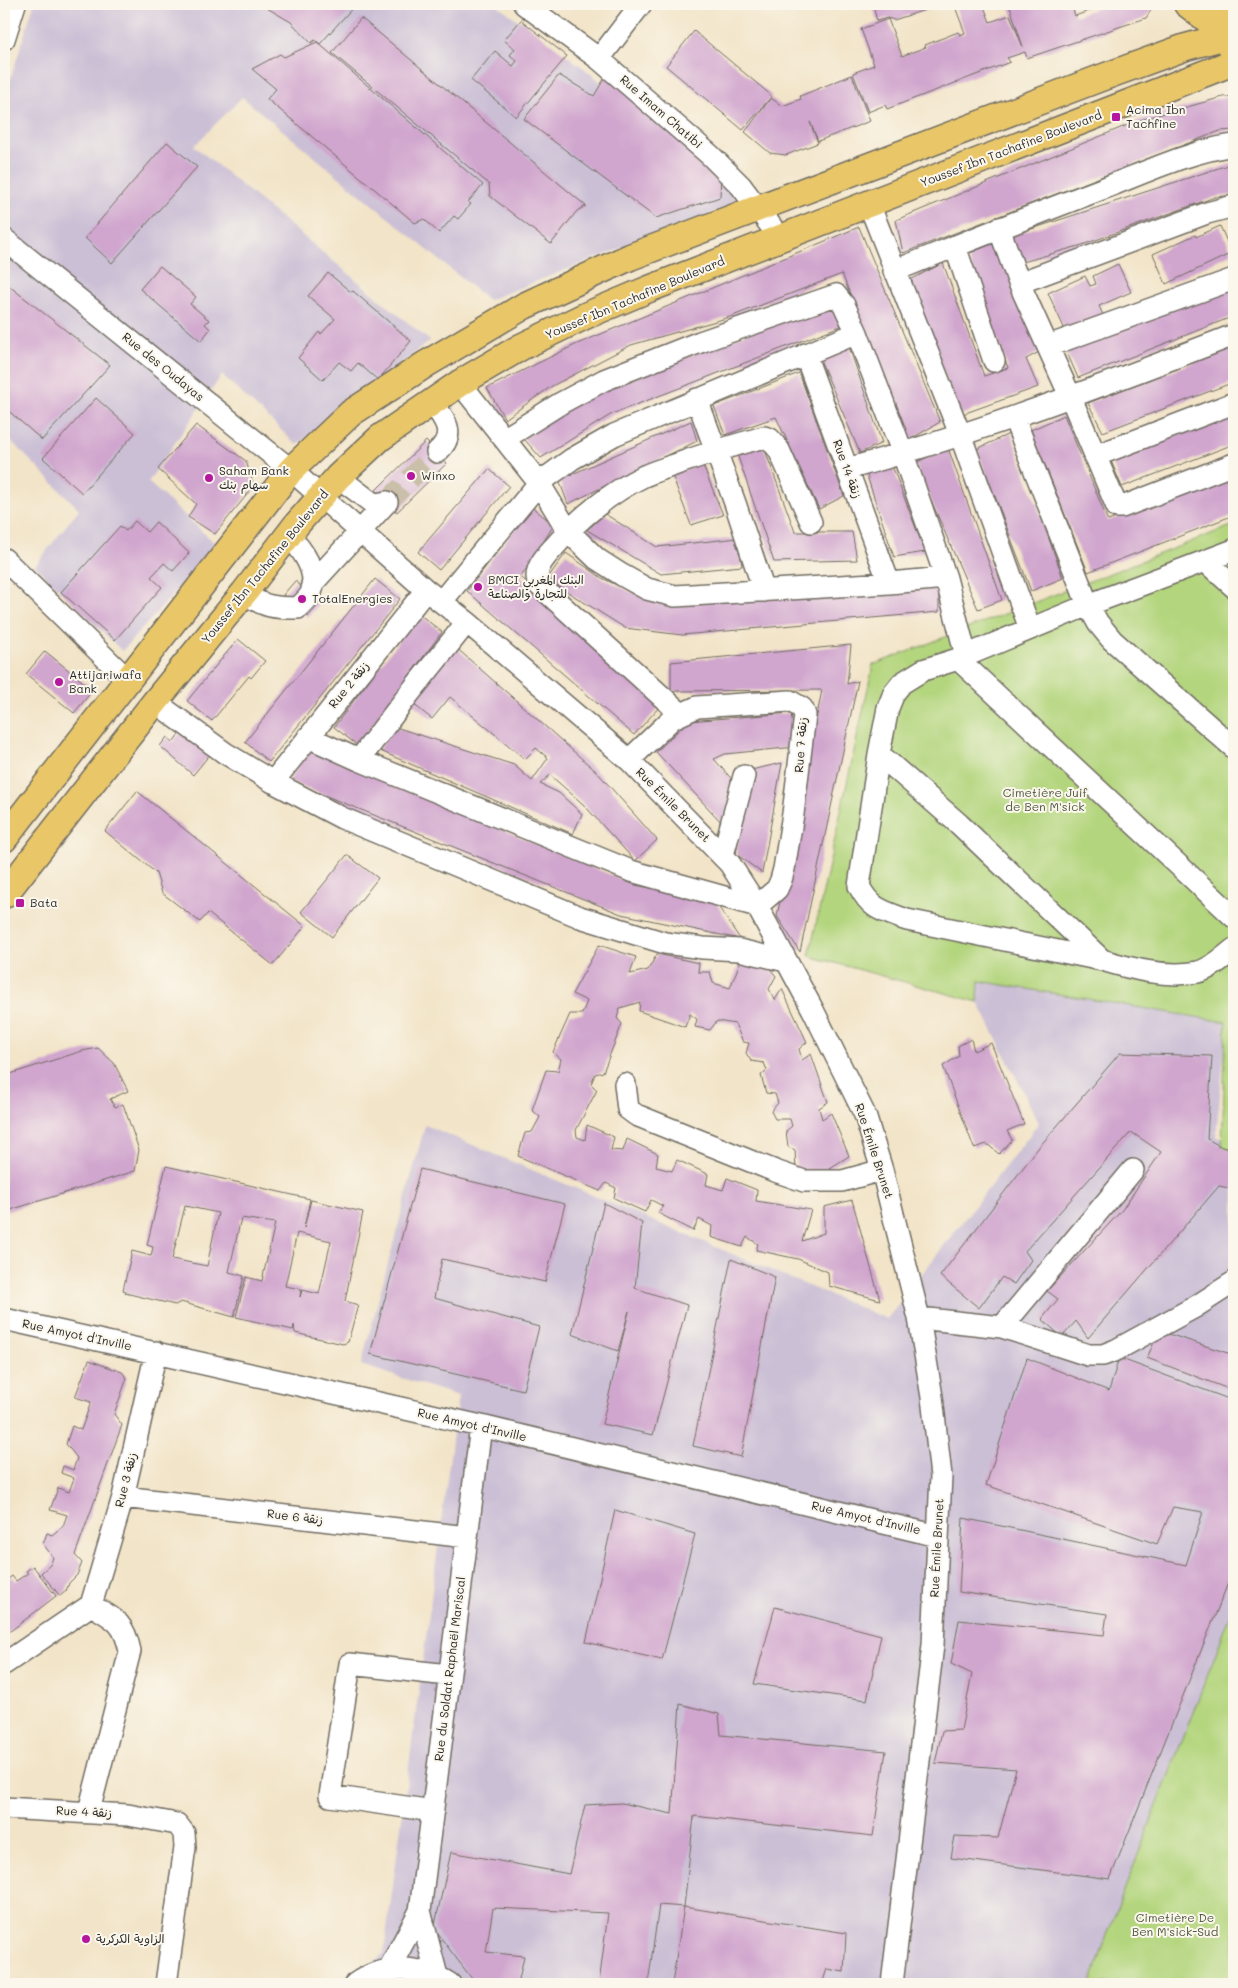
<svg xmlns="http://www.w3.org/2000/svg" width="1238" height="1988" font-family="Mali,'Playpen Sans Arabic',sans-serif">
  <style>
    .industrial { fill: #cbbfd5 }
    .green { fill: #b3d57d; stroke: #6f8054 }
    .building { fill: #d0a5ce; fill-rule: evenodd }
    .lines { fill: none; stroke-linecap: round; stroke-linejoin: round }
    .minor-tunnel { stroke: #cabfa9; stroke-width: 21; stroke-dasharray: 21 11; stroke-linecap: butt }
    .minor-casing { stroke: #716c62; stroke-width: 24 }
    .major-casing { stroke: #716c62; stroke-width: 29 }
    .minor { stroke: #fff; stroke-width: 21 }
    .major { stroke: #e9c769; stroke-width: 26 }
    .poi-dot { fill: #b5179e; stroke: #fbf7ec; stroke-width: 2 }
    .labels { text-anchor: middle; stroke-width: 4; stroke-linejoin: round; paint-order: stroke }
    .poi-label { font-size: 12px; fill: #2b2b2b; stroke: #fbf7ec; text-anchor: start }
    .street-label { font-size: 12px; fill: #2b2b2b; stroke: #fbf7ec }
    .park-label { font-size: 12px; fill: #4d5640; stroke: #fbf7ec }
  </style>
  <rect width="100%" height="100%" fill="#fbf7ec"/>
  <filter id="ink" filterUnits="userSpaceOnUse"><feTurbulence type="fractalNoise" baseFrequency=".02" numOctaves="2"/><feDisplacementMap in="SourceGraphic" scale="10" xChannelSelector="R" yChannelSelector="G"/><feConvolveMatrix kernelMatrix="1 2 1 2 8 2 1 2 1" color-interpolation-filters="sRGB"/></filter>
  <filter id="wash" filterUnits="userSpaceOnUse"><feTurbulence type="fractalNoise" baseFrequency=".0096" numOctaves="4" result="noise"/><feDisplacementMap in="SourceGraphic" scale="20" xChannelSelector="R" yChannelSelector="G"/><feGaussianBlur stdDeviation="1.12" result="paint"/><feColorMatrix in="noise" values="0 0 0 0 0 0 0 0 0 0 0 0 0 0 0 0 0 1.4 0 .05"/><feComposite in="paint" operator="in"/></filter>
  <g filter="url(#wash)">
    <rect width="100%" height="100%" fill="#f2e4c8"/>
    <path class="industrial" d="M34,4H496L585,69L732,190L736,204L488,300L242,97L194,146L430,341L297,445L222,375L148,482L217,545L122,651L35,566L79,509L4,434V100Z
      M979,981L1227,1022L1216,1137L1234,1142V1606L1107,1935L1091,1984H348L384,1953L458,1396L361,1365L425,1125L887,1319L1039,1123L978,1002Z"/>
    <path class="green" d="M1234,525V1150L1222,1147L1226,1022L979,981L978,1002L809,956L873,665Z
      M1234,1606V1984H1091L1107,1935Z"/>
    <g id="blocks">
      <path class="building" d="M270,4H356L320,44L315,40L311,43L291,22L267,8Z
        M877,4H933L927,6L928,9L894,20L887,18L877,21L874,10Z
        M954,4H983L990,22L1010,15L1023,47L1009,4H1071L1075,16L1100,7L1093,4H1155L1146,18L1027,58L1025,52L1007,58L1010,62L887,109L885,105L868,112L853,73L874,65L861,29L888,19L902,56L926,47L925,45L958,32L960,35L965,33Z
        M361,18L586,206L577,211L551,244L490,196L489,184L332,53Z
        M521,20L567,56L516,117L471,80L495,51L513,66L517,61L510,55L515,49L504,40Z
        M694,31L772,96L743,130L666,66Z
        M317,42L483,185L468,202L471,204L458,219L454,216L439,233L424,219L415,223L267,99L276,89L252,69L280,54L284,57Z
        M607,74L721,173L720,197L656,218L524,119L559,75L594,96Z
        M852,75L870,121L818,141L810,122L818,143L786,155L770,153L745,132L771,98L782,106L801,99L800,96Z
        M1234,96V130L1220,131L903,253L896,220L1140,120L1223,97Z
        M167,142L197,167L112,263L85,238Z
        M1234,163V195L1215,197L1082,245L1016,264L1010,236Z
        M1220,226L1232,253L1166,284L1153,254L1195,235L1196,237Z
        M859,227L940,422L909,440L842,274L730,317L631,345L552,386L505,419L487,388L577,344Z
        M997,242L1041,351L1026,359L1038,387L960,415L908,281L943,263L984,376L1008,368L967,254Z
        M1118,264L1131,292L1099,306L1104,317L1067,334L1048,293L1085,276L1090,286L1096,284L1093,276Z
        M160,266L196,297L190,304L209,320L205,324L210,329L201,341L140,289Z
        M328,273L351,292L353,291L411,341L378,380L358,363L351,371L339,362L323,380L298,358L319,332L321,334L335,319L308,296Z
        M4,282L110,365L42,440L4,407Z
        M1234,282V316L1078,378L1065,348Z
        M831,301L843,325L612,414L541,458L523,438L583,397Z
        M848,344L882,443L860,453L819,357Z
        M1234,347V382L1103,432L1088,403Z
        M799,373L844,496L819,509L776,417L725,435L714,406Z
        M96,398L135,433L82,493L43,458Z
        M1234,412V444L1122,487L1111,461Z
        M1064,415L1108,521L1234,474V515L1088,572L1031,430Z
        M691,421L697,441L568,504L559,480Z
        M196,425L246,461L254,486L215,534L188,517L196,504L158,469Z
        M1011,433L1063,578L1031,591L977,449Z
        M426,441L447,463L397,512L376,490Z
        M762,442L795,532H852L857,560L774,562L736,451Z
        M948,448L1002,600L978,609L915,463Z
        M702,463L723,515L691,525L672,475Z
        M891,463L925,552L894,557L865,470Z
        M489,469L509,486L439,570L418,552Z
        M532,507L554,525L521,577L661,705L634,735L467,591Z
        M605,514L657,547L738,538L742,566L661,574L587,530Z
        M135,521L147,532L156,522L189,553L173,571L164,563L151,577L162,587L115,640L61,592L120,526L126,531Z
        M566,553L602,578L631,592L939,584V612L682,635L625,628L547,579Z
        M375,579L400,599L269,762L245,742Z
        M295,581L320,603L308,617L283,595Z
        M419,614L442,632L357,745L334,727Z
        M238,639L265,661L251,678L249,676L212,721L187,701Z
        M453,645L597,772L657,840L635,861L583,804L550,775L540,784L559,793L582,814L573,834L378,750L395,727L514,765L532,781L548,758L536,748L525,759L450,697L432,719L408,700Z
        M851,645L847,684L858,681L800,952L777,916L822,690L671,691V662Z
        M45,651L93,690L74,713L26,674Z
        M791,713L796,747L725,754L714,759L736,784L723,824L656,752L688,721Z
        M183,729L211,753L193,775L160,746L167,737L173,742Z
        M309,749L635,885L714,900L740,939L621,914L289,781Z
        M782,763L762,873L736,854L751,770Z
        M137,791L305,926L273,965L208,913L200,922L162,893L156,873L105,831Z
        M347,855L378,878L332,937L301,912Z
        M599,945L636,957L630,974L648,970L657,954L699,963L698,972H710L713,983L730,988L744,952L760,957L776,976L769,989L775,1000L782,989L807,1042L799,1049L802,1060L811,1054L828,1102L819,1108L822,1119L831,1113L849,1156L811,1180L796,1170L795,1150L788,1147L786,1131L792,1126L790,1119H775L771,1111L778,1103L775,1094L766,1093L761,1075L767,1070L764,1063L751,1061L746,1053L749,1043L743,1042L735,1024L717,1021L710,1030L695,1027L697,1019L690,1014L685,1027L639,1011L640,1002L620,1008L617,1018L622,1024L603,1072L595,1074L591,1084L597,1090L576,1130L577,1137L585,1140L587,1125L614,1137L611,1150L623,1151L627,1139L658,1154L656,1167L672,1171L677,1160L708,1174L706,1185L723,1190L727,1178L757,1190L756,1201L811,1210L802,1241L824,1233V1207L852,1200L880,1300L829,1286L828,1272L798,1259L756,1250L758,1244L747,1237L742,1247L711,1237L712,1226L699,1219L693,1231L658,1213L663,1206L651,1200L645,1212L614,1198L616,1188L606,1183L600,1191L518,1156L525,1133L532,1132L540,1117L532,1110L546,1070L558,1071L561,1059L553,1052L570,1014H582L587,1001L572,994Z
        M971,1039L974,1051L991,1043L1024,1124L1007,1131L1012,1140L999,1154L987,1144L974,1148L943,1066L959,1056L958,1046Z
        M98,1048L114,1063L128,1091L110,1099L115,1107L123,1104L139,1150L135,1171L4,1212V1076L82,1051Z
        M1120,1053L1212,1056L1207,1139L1222,1147L1234,1150V1189L1219,1186L1088,1338L1076,1321L1062,1337L1042,1319L1058,1299L1047,1291L1122,1210L1161,1152L1131,1132L1025,1251L1031,1260L1014,1284L1002,1277L979,1308L940,1276L1039,1147Z
        M166,1166L310,1199L304,1228L311,1200L363,1212L345,1301L358,1305L348,1342L343,1344L295,1333L294,1325L293,1330L236,1317L246,1277L262,1281L275,1223L241,1218L229,1272L244,1276L234,1317L181,1302L175,1305L125,1293L126,1291L123,1290L132,1251L151,1256L153,1247L147,1245ZM185,1206L218,1213L207,1266L172,1259ZM297,1233L331,1241L319,1294L302,1290L300,1297L301,1289L285,1286Z
        M420,1169L565,1204L545,1282L442,1259L434,1298L539,1327L523,1390L370,1354Z
        M604,1203L642,1223L635,1288L687,1305L653,1435L602,1424L629,1311L618,1351L572,1334Z
        M731,1259L775,1277L741,1457L693,1446Z
        M1159,1331L1234,1355V1391L1147,1358Z
        M1027,1358L1109,1391L1119,1358L1234,1401V1568L1110,1879L951,1858L955,1836L998,1838L1016,1769L935,1763L942,1731L961,1730L972,1674L951,1664L959,1620L1104,1635L1107,1614L959,1592L963,1518L1186,1565L1203,1512L1173,1507L1157,1544L986,1485Z
        M89,1360L122,1372L127,1378L114,1414L122,1425L75,1555L82,1563L77,1575L69,1583L66,1591L60,1596L41,1573L51,1564L53,1557L43,1544L47,1533L52,1535L63,1526L67,1515L50,1510L58,1488L69,1492L74,1478L61,1473L63,1466L73,1470L77,1458L66,1444L72,1426L81,1430L91,1402L75,1397Z
        M615,1510L695,1534L662,1660L586,1642Z
        M33,1566L56,1596L4,1636V1597L6,1596L4,1592V1582L12,1576L16,1581L28,1573L26,1571Z
        M775,1607L881,1635L867,1700L754,1684Z
        M680,1704L719,1714L721,1735L886,1751L873,1836L694,1816L684,1907L846,1933L844,1972L827,1969L822,1984H672L684,1907L659,1905L648,1984H599L608,1913L493,1908L486,1952L524,1956L518,1984H476L434,1929L451,1852L569,1874L585,1805L622,1803L672,1814Z"/>
    </g>
  </g>
  <g filter="url(#ink)">
    <use href="#blocks" fill-opacity="0" stroke="#716c62" stroke-width="1"/>
    <g class="lines">
      <path class="minor-tunnel" d="M387,502L437,452"/>
      <g class="minor-casing">
        <path id="minor" d="M524,4L599,59L710,155L741,186L780,238
          M4,39L15,4
          M599,59L641,4
          M869,204L960,434L1030,629
          M1234,206L1207,213L1019,283L1071,398L1117,507H1122L1234,464
          M999,228L1019,283
          M4,239L291,470L426,590L467,622L629,760L730,864L757,906L813,1010L865,1115L882,1170L919,1318L932,1397L941,1476L933,1645L892,1984
          M955,246L994,361
          M894,271C965,242 1036,214 1107,187C1148,171 1191,151 1234,145
          M1048,346L1234,279
          M805,354L889,583
          M460,383L539,483L568,531L597,559L622,575L647,589L675,596L889,583L946,578
          M697,399L735,503L764,591
          M431,401C444,418 458,434 437,452
          M1014,418L1088,605L1098,623L1112,640L1234,748
          M504,439L561,403L604,380L700,342L836,295L844,305L857,333L903,454L946,578L966,656
          M1095,456L1234,403
          M847,469C979,433 1107,384 1234,335
          M338,477L371,502L376,504L387,502
          M1234,550L1088,605L958,659L923,670L902,683L894,693L888,708L879,754L959,824L1102,960C1132,969 1166,978 1198,972C1211,969 1224,957 1234,949
          M4,559L128,680
          M1205,561L1234,587
          M312,584L387,502
          M244,593C264,607 274,608 298,608C302,604 309,598 311,593C319,572 302,549 288,535
          M441,602L539,483L572,459L614,435L857,333
          M958,659L1234,917
          M155,702L225,753L273,782L342,818L580,917L665,943L703,948L739,950L786,961
          M680,713L539,585C532,570 545,557 555,546C579,518 611,492 644,476C655,471 666,468 677,464C705,454 734,445 764,437L770,439L779,450L811,522
          M308,737L359,760L631,871L757,906L777,889L781,880L784,869L793,814L805,715L802,708L790,701L697,707L673,718L629,760
          M879,754L859,886C871,910 883,911 907,920L1102,960
          M359,760L409,694L467,622
          M273,782L426,590
          M723,855L744,776
          M625,1084L628,1109L636,1115L775,1171L804,1181H842L882,1170
          M919,1318L1002,1327L1088,1355H1103L1116,1350L1195,1307L1234,1282
          M4,1319L481,1426L938,1536
          M1002,1327L1133,1170
          M123,1497L467,1537
          M91,1605L123,1497L156,1352
          M4,1664L91,1605
          M4,1808L128,1815L177,1824L184,1833L185,1847L166,1984
          M89,1811L130,1651C124,1622 115,1619 91,1605
          M433,1811L330,1796L350,1664L448,1675
          M420,1911L437,1976
          M389,1969L420,1911L481,1426
          M355,1984C384,1963 421,1965 450,1984"/>
      </g>
      <g class="major-casing">
        <path id="major" d="M1187,4C1204,17 1222,29 1232,48
          M1218,4L1229,10L1234,18
          M4,839L291,470L351,413L426,364L524,306L630,257L1098,79L1186,47L1234,34
          M4,895L155,702L244,593L297,524L338,477L380,438L460,383L521,347L585,316L649,289L1234,62"/>
      </g>
      <use href="#minor" class="minor"/>
      <use href="#major" class="major"/>
    </g>
  </g>
  <g class="poi-dot">
    <rect x="1111" y="112" width="10" height="10" rx="2.5"/>
    <circle cx="411" cy="476" r="5"/>
    <circle cx="209" cy="478" r="5"/>
    <circle cx="478" cy="587" r="5"/>
    <circle cx="302" cy="599" r="5"/>
    <circle cx="59" cy="682" r="5"/>
    <rect x="15" y="898" width="10" height="10" rx="2.5"/>
    <circle cx="86" cy="1939" r="5"/>
  </g>
  <g class="labels">
    <g class="poi-label">
      <text x="1126" y="114">Acima Ibn<tspan x="1126" dy="14">Tachfine</tspan></text>
      <text x="219" y="475">Saham Bank<tspan x="219" dy="14">سهام بنك</tspan></text>
      <text x="421" y="480">Winxo</text>
      <text x="488" y="584">BMCI البنك المغربي<tspan x="488" dy="14">للتجارة والصناعة</tspan></text>
      <text x="312" y="603">TotalEnergies</text>
      <text x="69" y="679">Attijariwafa<tspan x="69" dy="14">Bank</tspan></text>
      <text x="30" y="907">Bata</text>
      <text x="96" y="1943">الزاوية الكركرية</text>
    </g>
    <g class="street-label">
      <text transform="translate(661 112) rotate(41)" y="4">Rue Imam Chatibi</text>
      <text transform="translate(1011 149) rotate(-21)" y="4">Youssef Ibn Tachafine Boulevard</text>
      <text transform="translate(635 298) rotate(-23)" y="4">Youssef Ibn Tachafine Boulevard</text>
      <text transform="translate(163 367) rotate(39)" y="4">Rue des Oudayas</text>
      <text transform="translate(847 469) rotate(70)" y="4">Rue 14 زنقة</text>
      <text transform="translate(265 567) rotate(-51)" y="4">Youssef Ibn Tachafine Boulevard</text>
      <text transform="translate(349 685) rotate(-51)" y="4">Rue 2 زنقة</text>
      <text transform="translate(801 745) rotate(-86)" y="4">Rue 7 زنقة</text>
      <text transform="translate(673 805) rotate(45)" y="4">Rue Émile Brunet</text>
      <text transform="translate(874 1151) rotate(72)" y="4">Rue Émile Brunet</text>
      <text transform="translate(77 1335) rotate(12)" y="4">Rue Amyot d'Inville</text>
      <text transform="translate(472 1425) rotate(13)" y="4">Rue Amyot d'Inville</text>
      <text transform="translate(126 1480) rotate(-76)" y="4">Rue 3 زنقة</text>
      <text transform="translate(295 1517) rotate(7)" y="4">Rue 6 زنقة</text>
      <text transform="translate(866 1518) rotate(13)" y="4">Rue Amyot d'Inville</text>
      <text transform="translate(937 1548) rotate(-87)" y="4">Rue Émile Brunet</text>
      <text transform="translate(450 1669) rotate(-83)" y="4">Rue du Soldat Raphaël Mariscal</text>
      <text transform="translate(84 1812) rotate(3)" y="4">Rue 4 زنقة</text>
    </g>
    <g class="park-label">
      <text x="1045" y="797">Cimetière Juif<tspan x="1045" dy="14">de Ben M'sick</tspan></text>
      <text x="1175" y="1922">Cimetière De<tspan x="1175" dy="14">Ben M'sick-Sud</tspan></text>
    </g>
  </g>
  <rect width="1238" height="1988" fill="none" stroke="#fbf7ec" stroke-width="20"/>
</svg>
